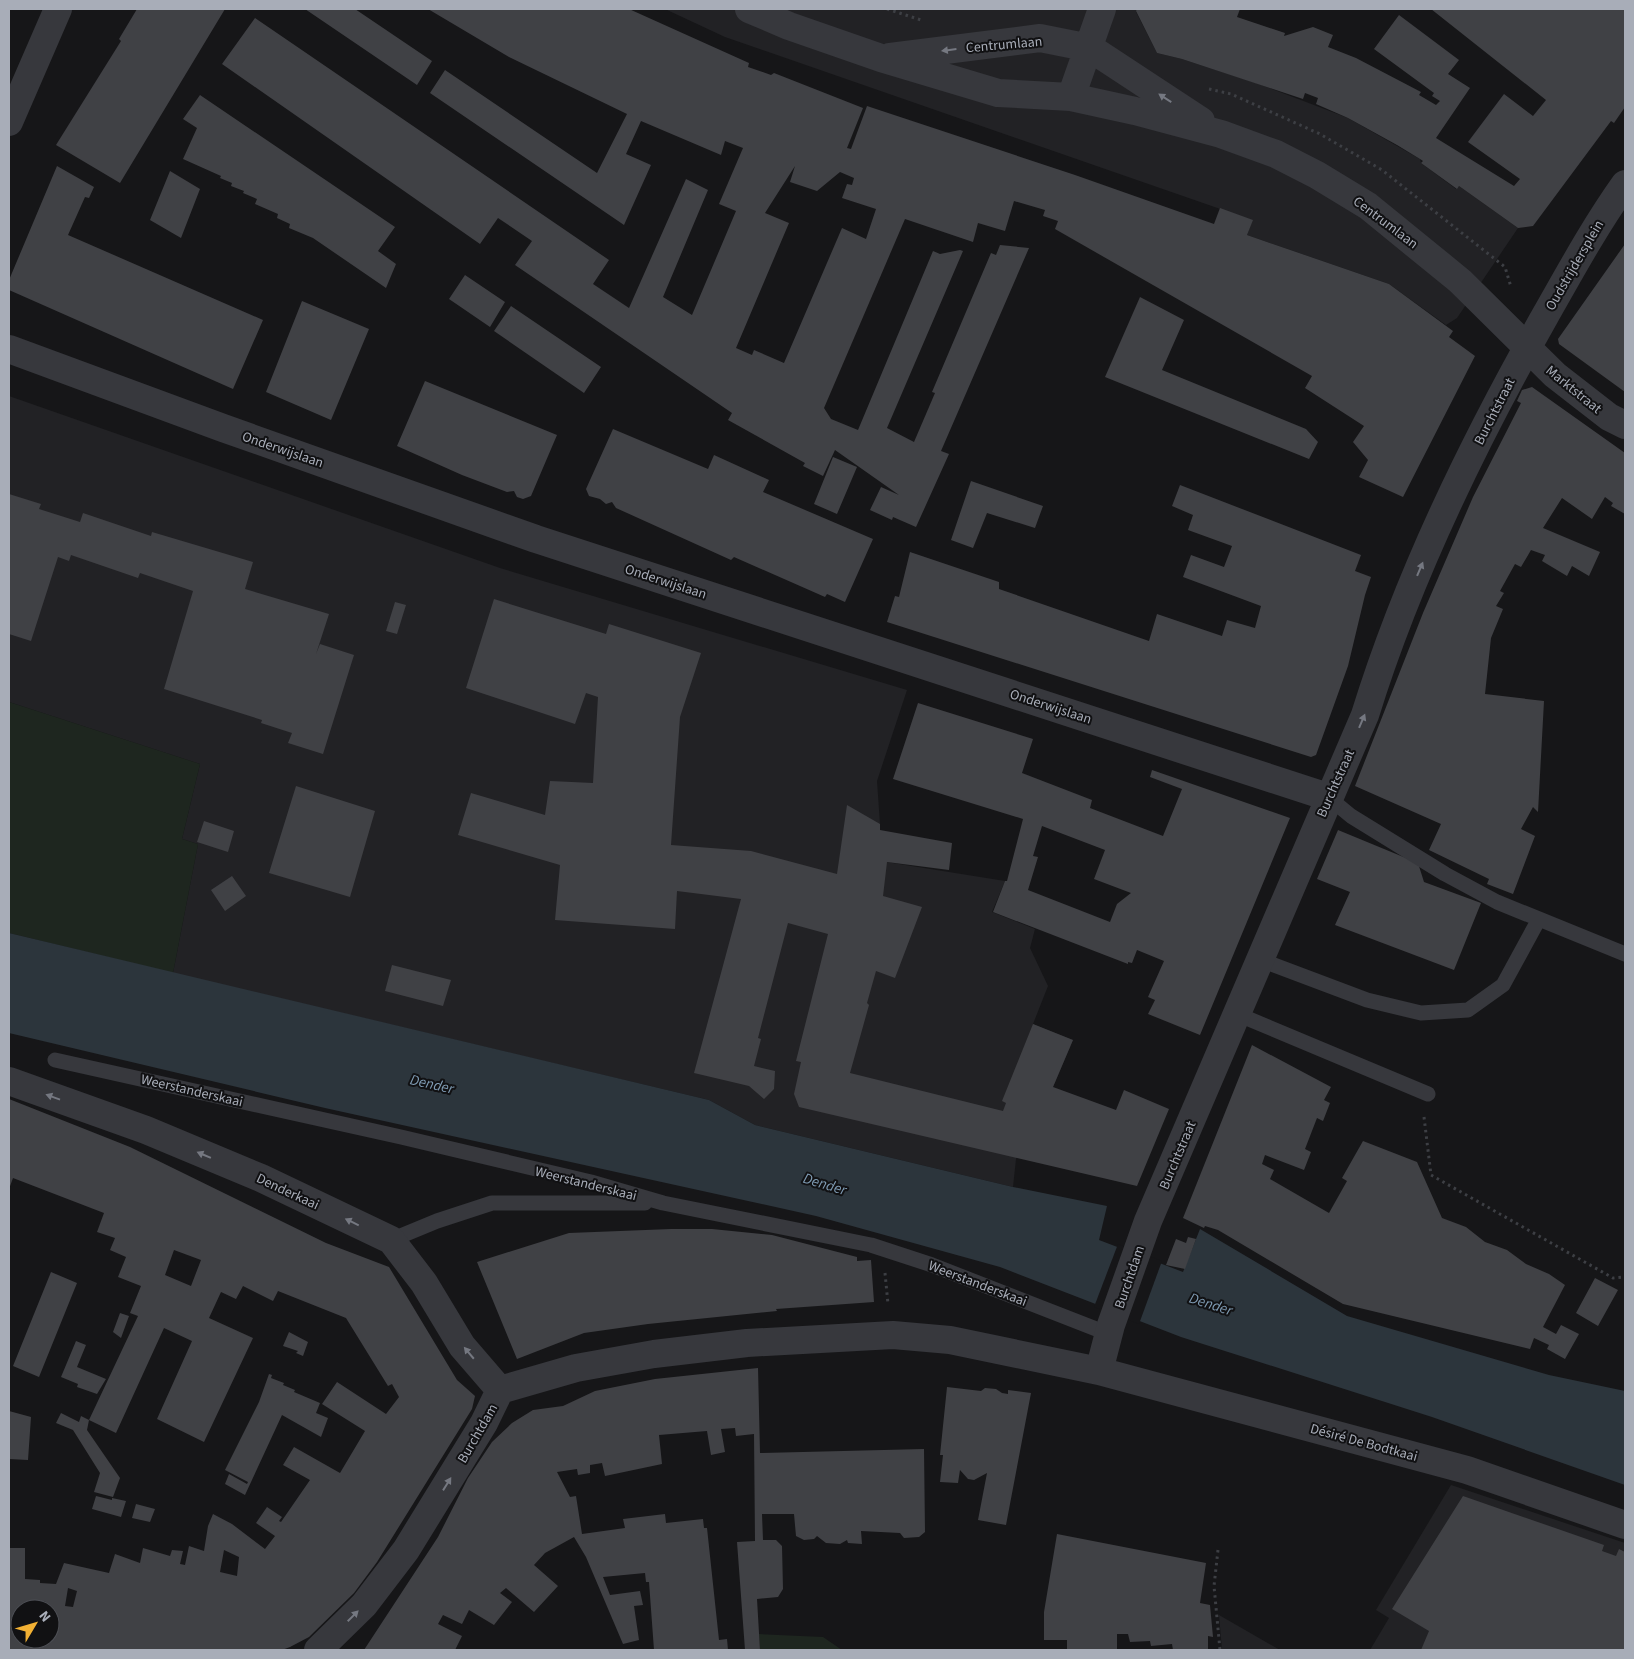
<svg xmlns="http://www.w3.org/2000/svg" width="1634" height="1659" font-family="'Source Sans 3',sans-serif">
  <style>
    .built { fill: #222225 }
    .green { fill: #1e261f }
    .water { fill: #2c353c }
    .pier { fill: #161618 }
    .building { fill: #404145; fill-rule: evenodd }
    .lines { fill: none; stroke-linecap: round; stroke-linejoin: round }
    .path { stroke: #3d3f44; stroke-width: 3; stroke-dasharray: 2.5 4; stroke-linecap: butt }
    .service { stroke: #37383d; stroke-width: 15 }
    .minor { stroke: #37383d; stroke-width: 28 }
    .oneway { fill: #757881 }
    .labels { text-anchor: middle; stroke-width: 4; stroke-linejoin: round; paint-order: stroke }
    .street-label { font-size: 14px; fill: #a8adb8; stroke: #111113 }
    .water-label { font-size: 15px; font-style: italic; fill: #7f9bb3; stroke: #111113 }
  </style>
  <rect width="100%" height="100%" fill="#161618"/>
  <path class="built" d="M665,9H1137L1136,12L1157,53L1182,59L1256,83L1348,118L1420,159L1421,163L1456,189L1459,186L1518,228L1457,318L1446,325L1389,284L1247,235L1252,220L725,37Z
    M9,396L500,568L907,690L877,781L880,824L874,860L1005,881L992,912L1035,929L1030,948L1048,986L1033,1024L1073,1040L1034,1132L1025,1129L1016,1159L1013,1187L755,1125L709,1100L173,973L198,844L182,839L200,764L9,702Z
    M1451,1485L1625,1543V1650H1370L1389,1618L1376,1610Z
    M1219,1615L1280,1650H1222Z"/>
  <path class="green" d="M9,702L200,764L182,839L198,844L173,973L9,933Z
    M759,1634L823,1637L842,1650H760Z"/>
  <path class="water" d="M9,933L709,1100L755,1125L1013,1187L1107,1206L1099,1240L1183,1272L1200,1229L1347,1316L1549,1375L1625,1391V1485L1432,1417L1181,1337L1000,1267L816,1216L325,1108L9,1033Z"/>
  <path class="pier" d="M1118,1244L1162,1261L1139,1324L1094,1307Z"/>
  <path class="building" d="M137,9H225L120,183L56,145L121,41L119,39Z
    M305,9H355L432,61L417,85Z
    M428,9H629L749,63L748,67L771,75L774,73L863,108L847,148L851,149L867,106L1075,175L1214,224L1220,208L1253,220L1247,235L1389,284L1453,331L1449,337L1475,356L1403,497L1359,477L1368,460L1353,442L1364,426L1305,388L1312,376L1055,229L1058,221L1043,216L1045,210L1014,201L1005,231L978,223L973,242L905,219L824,408L831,419L858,430L933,251L940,254L960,250L963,251L887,428L914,442L935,393L932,392L991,253L996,255L1000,245L1029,248L941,451L949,454L916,527L893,517L892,520L870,510L881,487L899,495L835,450L823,476L803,466L805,463L728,420L732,413L515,265L532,241L498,218L480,244L222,64L255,18L609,260L593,284L629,308L686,179L708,190L663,297L692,315L736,211L719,204L743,148L725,141L721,155L641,121L626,154L651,165L624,225L430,93L445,70L597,173L627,114L509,57ZM795,166L790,182L817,191L840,172L854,178L852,185L847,184L842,198L876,209L866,239L842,228L784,363L754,350L752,355L736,348L789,223L765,213Z
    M1137,9H1240L1237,17L1285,33L1284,36L1313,27L1333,35L1328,47L1356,58L1421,92L1419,95L1436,105L1440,101L1432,96L1434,93L1374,49L1399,15L1459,60L1448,74L1470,88L1436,138L1514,186L1520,179L1468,142L1504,94L1533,116L1546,100L1431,9H1623L1625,10V107L1614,123L1611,121L1533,226L1518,228L1459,186L1457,189L1421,163L1423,161L1420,159L1397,145L1348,118L1316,104L1318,98L1305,93L1303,99L1182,59L1157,53L1136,11Z
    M200,95L395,227L378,251L396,264L386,288L313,238L289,228L290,224L277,218L278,214L255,204L257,199L243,193L244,191L231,186L232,183L220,178L221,176L183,159L197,128L183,119Z
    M57,166L94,187L89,198L85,197L68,235L263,320L233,389L9,290V280Z
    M170,171L200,189L181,238L150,220Z
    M1625,244V392L1559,344L1558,339Z
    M465,275L505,302L490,327L449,299Z
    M1140,297L1184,320L1162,370L1306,429L1318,442L1309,459L1105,377Z
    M302,301L369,329L331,420L266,392Z
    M511,306L601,367L584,393L494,331Z
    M425,381L557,435L531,496L523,499L517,497L514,491L507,492L462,475L397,446Z
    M1532,387L1625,453V514L1611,506L1613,503L1605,497L1592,519L1562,498L1543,528L1600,552L1589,576L1572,566L1567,576L1542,561L1545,555L1531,550L1521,567L1515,564L1500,591L1504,593L1496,606L1503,609L1491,638L1485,694L1544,701L1538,812L1533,807L1521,829L1535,836L1513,894L1487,884L1489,879L1429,850L1441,824L1355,786L1423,613L1473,497L1521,403L1517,401L1522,390Z
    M613,429L708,469L714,455L769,480L763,492L873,539L845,602L827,594L825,597L734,557L731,560L616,508L612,502L606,504L600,499L589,496L586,489Z
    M833,457L857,467L837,514L814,504Z
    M971,481L1043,506L1035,528L987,513L973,548L951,540Z
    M1180,485L1361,555L1355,571L1371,577L1365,595L1348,666L1316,755L1311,757L887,622L895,596L899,597L910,552L999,582V589L1149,641L1157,614L1222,636L1227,620L1255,628L1261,606L1183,577L1191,555L1224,567L1232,546L1188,530L1193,515L1172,506Z
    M9,494L41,504L39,509L80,522L83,513L151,536L152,532L253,562L245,589L329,614L316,654L320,644L354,655L323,754L288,743L292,733L261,723L262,720L164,689L193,591L140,573L138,578L71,555L69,561L58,557L31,641L9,634Z
    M494,599L606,634L609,624L701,653L680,717L671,845L751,851L837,874L847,805L880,824V830L952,843L949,870L887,862L883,896L922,907L895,978L876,971L867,1003L869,1005L850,1073L1003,1111L1006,1103L1002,1101L1033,1024L1073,1040L1053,1087L1116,1110L1124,1090L1169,1109L1137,1186L799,1107L794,1094L801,1062L796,1061L828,934L788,923L758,1038L761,1039L754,1066L775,1071L774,1089L764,1099L749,1086L694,1073L741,899L677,891L675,929L555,920L560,865L458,835L471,793L545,815L550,781L593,783L598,697L586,693L575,724L466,688Z
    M395,602L406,605L397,634L386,631Z
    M918,703L1033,739L1022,773L1092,800L1090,808L1163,836L1182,789L1150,777L1152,770L1290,818L1200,1035L1148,1014L1155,1000L1148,997L1164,961L1137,950L1132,963L1128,962V964L993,912L1005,881H1007L1023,819L893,779ZM1042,826L1105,850L1094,879L1131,893L1117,904L1110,922L1028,890L1038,857L1033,856Z
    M296,786L375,811L350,897L269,873Z
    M204,821L234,831L228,852L197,842Z
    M1338,830L1418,863L1424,882L1481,903L1454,970L1335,925L1350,892L1317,879Z
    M232,876L246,896L225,911L211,890Z
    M392,965L451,980L443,1006L385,991Z
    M1252,1045L1331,1087L1324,1100L1330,1103L1323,1121L1317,1118L1305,1149L1311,1152L1304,1170L1265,1155L1262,1164L1274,1170L1270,1179L1329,1213L1347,1181L1342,1178L1363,1141L1417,1162L1442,1218L1466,1227L1485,1242L1507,1250L1526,1264L1549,1274L1565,1285L1543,1327L1556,1334L1561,1325L1579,1334L1565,1359L1547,1349L1549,1345L1534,1338L1530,1349L1343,1304L1218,1230L1205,1226L1204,1228L1183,1218Z
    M9,1099L130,1147L326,1243L389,1267L457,1380L475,1396L472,1409L377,1562L354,1593L309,1637L290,1647L282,1650H9V1548H25V1579L40,1580V1583L56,1584L64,1563L109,1573L115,1554L140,1563L143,1548L170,1556L172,1550L183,1551L180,1564L185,1565L189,1546L204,1551L208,1526L213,1514L232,1524L265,1549L275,1536L256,1523L267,1507L282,1517L279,1521L281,1522L310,1480L283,1465L294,1447L340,1473L365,1431L322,1404L337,1382L386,1414L399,1397L392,1384L388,1386L346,1318L278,1291L273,1301L243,1286L236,1299L221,1292L209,1318L253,1338L204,1442L157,1419L192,1341L164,1328L116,1433L89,1420L138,1316L130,1313L141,1286L118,1277L126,1257L110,1250L115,1238L97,1232L104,1213L13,1178L9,1189ZM174,1250L201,1260L191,1286L165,1275ZM224,1550L239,1557L237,1576L220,1572ZM68,1588L77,1591L73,1607L65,1606ZM20,1609H50V1639H20Z
    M671,1229H712L772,1235L857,1257V1261L871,1260L874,1302L776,1309L777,1311L648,1324L584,1333L517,1359L477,1262L569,1233Z
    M1188,1237L1196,1239L1185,1269L1166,1265L1176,1239L1186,1243Z
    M51,1272L77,1283L39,1377L13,1366Z
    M1595,1278L1618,1290L1598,1326L1576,1313Z
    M120,1313L129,1316L121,1338L113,1332Z
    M289,1332L308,1342L303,1356L296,1353L298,1351L283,1346Z
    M76,1341L86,1345L77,1367L106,1379L97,1394L77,1387L78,1384L61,1377Z
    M758,1368L760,1453L924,1449L925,1532L919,1537L904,1538L900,1533L861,1531L862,1544L848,1543L847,1540L840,1544L826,1543L817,1536L814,1539L804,1540L796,1536L794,1514H762L763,1540H776L782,1546L783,1589L778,1597L757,1599L760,1650H745L737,1542L755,1541L754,1434L736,1436L735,1428L721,1429L725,1452L711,1455L707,1431L659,1435L662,1464L605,1476L602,1463L590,1465V1473L578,1475L577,1469L557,1472L570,1497L576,1496L582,1534L625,1528L623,1519L665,1514L666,1523L703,1519L704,1528H707L719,1640L727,1639L728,1650H654L649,1582H646L645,1573L603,1577L610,1595L640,1591L643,1605L634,1606L639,1640L623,1644L586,1557L574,1537L545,1553L534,1565L558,1586L534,1612L506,1588L500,1593L512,1602L494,1625L469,1610L462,1624L443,1615L438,1624L462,1636L455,1650H364L438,1537L468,1478L492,1442L512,1423L533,1410L563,1406L595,1391L655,1379Z
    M269,1374L272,1375L271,1378L284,1383L283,1385L295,1390L294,1392L320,1403L316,1413L328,1418L321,1437L282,1415L245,1495L225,1484L229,1474L247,1484L248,1482L225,1470L259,1402Z
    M947,1387L981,1391L985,1388L996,1389L1002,1393L1008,1394V1390L1031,1393L1006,1525L978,1520L987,1473L974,1480L968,1479L960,1470L958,1483L940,1482L943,1455H940Z
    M9,1411L31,1417L28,1460L9,1459Z
    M61,1413L79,1422L81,1416L89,1420L87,1430L120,1478L113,1497L94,1492L100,1473L73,1430L56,1423Z
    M96,1496L112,1500V1498L126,1501L121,1517L92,1509Z
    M1463,1496L1604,1545L1602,1551L1616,1556L1619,1549L1625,1552V1650H1421L1429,1631L1392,1609Z
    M136,1504L155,1509L150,1522L132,1518Z
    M1057,1534L1206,1563L1200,1603L1210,1605L1213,1637L1208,1636V1650H1173L1172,1644L1151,1646L1150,1641L1130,1642L1128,1634H1117V1650H1067V1640H1044V1612Z"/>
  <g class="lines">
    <path class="path" d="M887,9L924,21
      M1209,89L1231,94L1320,134L1382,170L1505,267L1511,287
      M1424,1117L1431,1175L1613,1278L1625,1277
      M885,1273L888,1304
      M1218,1550L1214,1586L1220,1650"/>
    <path class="service" d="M1328,797L1351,816L1445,874L1497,902L1625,954
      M1261,960L1367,1000L1421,1013L1468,1010L1503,985L1539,919
      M1237,1014L1428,1094
      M55,1060L401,1137L591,1182L663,1203L871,1245L932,1265L1109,1334
      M391,1240L437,1221L492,1203H645"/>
    <path class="minor" d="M749,9L789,26L881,58L998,93L1071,97L1135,111L1221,134L1276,154L1317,175L1368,206L1460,281L1555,375L1609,417L1625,425
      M890,57L1040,38L1090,48L1201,121
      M1071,97L1102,9
      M9,122L58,9
      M9,349L223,428L536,539L1328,797
      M9,1081L146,1130L261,1178L391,1240L424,1283L462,1346L500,1390
      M1099,1371L1111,1325L1148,1221L1365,715C1408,576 1473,443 1545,316C1570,272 1595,226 1625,184
      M318,1650L364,1605L406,1550L484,1423L500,1390L576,1368L654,1354L747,1343L893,1335L950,1340L1099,1371L1467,1470L1625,1525"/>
  </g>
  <defs><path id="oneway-solid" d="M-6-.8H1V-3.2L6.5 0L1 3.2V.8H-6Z" transform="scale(1.25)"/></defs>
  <g class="oneway">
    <use href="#oneway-solid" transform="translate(949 50) rotate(173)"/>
    <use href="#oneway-solid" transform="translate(1165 98) rotate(-147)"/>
    <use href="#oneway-solid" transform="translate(1420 569) rotate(-67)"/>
    <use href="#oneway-solid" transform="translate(1362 721) rotate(-67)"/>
    <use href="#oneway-solid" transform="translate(53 1097) rotate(-160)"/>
    <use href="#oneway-solid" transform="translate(204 1155) rotate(-157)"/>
    <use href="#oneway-solid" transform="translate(352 1222) rotate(-154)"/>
    <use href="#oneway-solid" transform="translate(469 1353) rotate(-130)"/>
    <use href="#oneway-solid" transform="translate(447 1484) rotate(-58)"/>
    <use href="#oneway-solid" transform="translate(353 1616) rotate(-45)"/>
  </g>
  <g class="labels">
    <g class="street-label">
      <text transform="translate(1004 44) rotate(-5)" y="5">Centrumlaan</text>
      <text transform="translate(1386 222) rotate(37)" y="5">Centrumlaan</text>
      <text transform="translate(1574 265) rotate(-60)" y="5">Oudstrijdersplein</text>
      <text transform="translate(1574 389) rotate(39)" y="5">Marktstraat</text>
      <text transform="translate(1494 411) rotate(-63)" y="5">Burchtstraat</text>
      <text transform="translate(283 449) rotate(19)" y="5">Onderwijslaan</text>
      <text transform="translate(666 581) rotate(18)" y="5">Onderwijslaan</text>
      <text transform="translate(1051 706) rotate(18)" y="5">Onderwijslaan</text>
      <text transform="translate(1335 783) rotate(-66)" y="5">Burchtstraat</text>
      <text transform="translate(192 1090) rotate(13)" y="5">Weerstanderskaai</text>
      <text transform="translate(1177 1155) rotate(-67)" y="5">Burchtstraat</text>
      <text transform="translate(586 1183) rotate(14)" y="5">Weerstanderskaai</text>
      <text transform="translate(288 1191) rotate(25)" y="5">Denderkaai</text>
      <text transform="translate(1129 1277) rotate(-71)" y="5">Burchtdam</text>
      <text transform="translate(978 1283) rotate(21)" y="5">Weerstanderskaai</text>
      <text transform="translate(477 1433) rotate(-60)" y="5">Burchtdam</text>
      <text transform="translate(1364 1442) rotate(15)" y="5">Désiré De Bodtkaai</text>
    </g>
    <g class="water-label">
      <text transform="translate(432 1084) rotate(13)" y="5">Dender</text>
      <text transform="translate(825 1184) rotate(17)" y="5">Dender</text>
      <text transform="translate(1211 1304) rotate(18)" y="5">Dender</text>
    </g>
  </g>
  <rect width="1634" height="1659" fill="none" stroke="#a8adb8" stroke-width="20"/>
  <g transform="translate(35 1624) rotate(52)"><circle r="24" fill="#111113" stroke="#4d4f55"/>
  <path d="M0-4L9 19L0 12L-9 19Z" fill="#f2b134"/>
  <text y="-8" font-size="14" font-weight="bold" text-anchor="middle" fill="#a8adb8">N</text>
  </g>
</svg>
